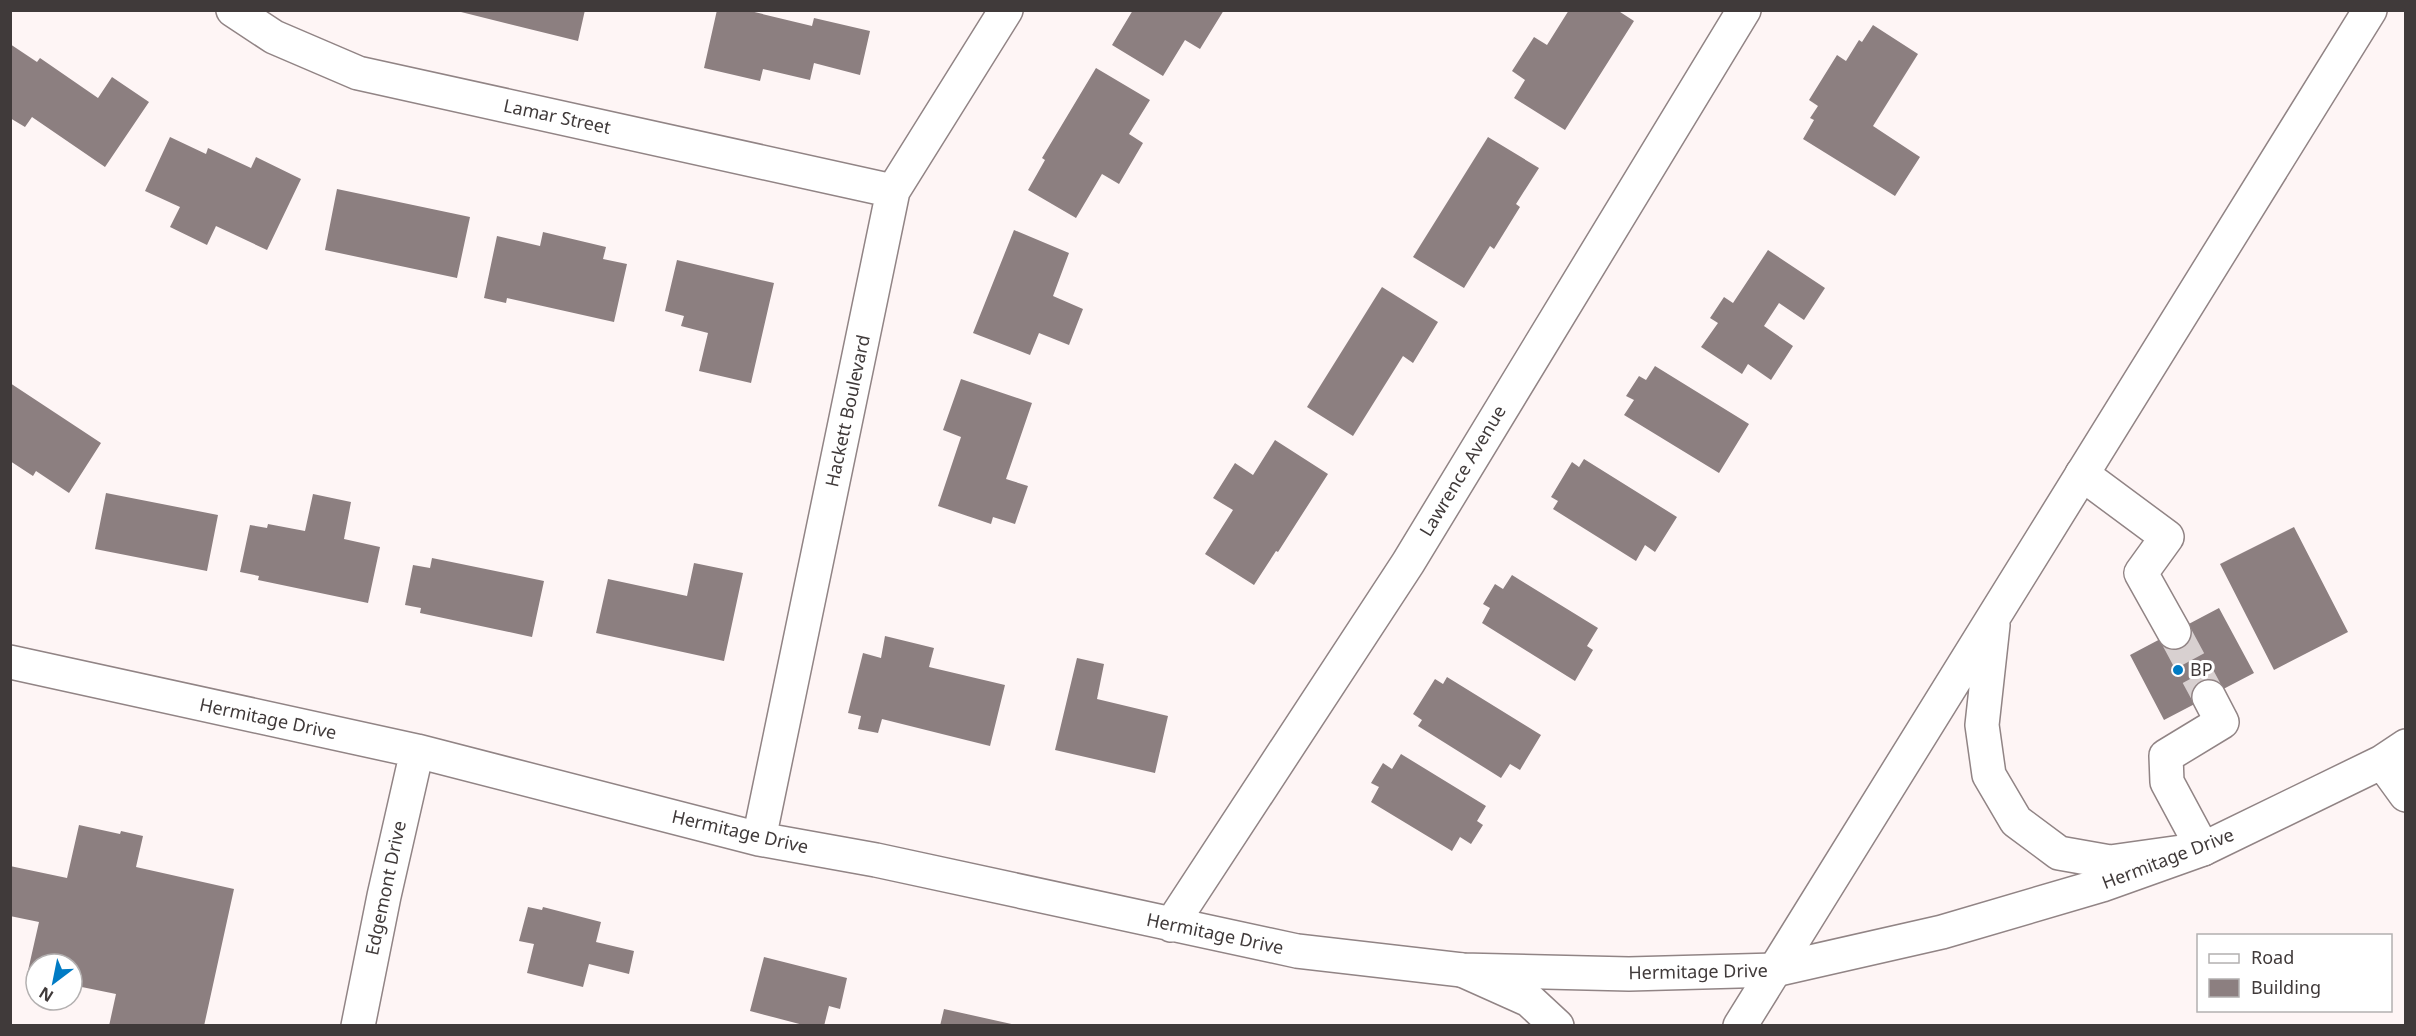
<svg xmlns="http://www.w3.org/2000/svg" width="2416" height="1036" font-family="'Noto Sans',sans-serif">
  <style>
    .building { fill: #8c7f80 }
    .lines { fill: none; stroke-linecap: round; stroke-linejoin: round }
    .minor-tunnel { stroke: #d8d0d0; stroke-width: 33; stroke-dasharray: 33 16; stroke-linecap: butt }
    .minor-casing { stroke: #918485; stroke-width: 36 }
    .major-casing { stroke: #918485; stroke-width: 36 }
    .minor { stroke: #fff; stroke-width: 33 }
    .major { stroke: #fff; stroke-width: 33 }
    .poi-dot { fill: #007bc4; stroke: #fff; stroke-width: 2 }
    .labels { text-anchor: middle; stroke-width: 6; stroke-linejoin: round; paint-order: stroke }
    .street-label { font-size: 18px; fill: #403a3a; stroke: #fff }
    .poi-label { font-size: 18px; fill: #403a3a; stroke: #fff; text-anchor: start }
  </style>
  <rect width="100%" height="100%" fill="#fef5f5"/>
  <path class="building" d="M453,10H585L578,41Z
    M717,10H746L812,26L814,18L870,31L860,75L814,63L810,80L763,69L760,81L704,68Z
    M1133,10H1224L1200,49L1185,40L1163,76L1112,45Z
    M1569,10H1617L1634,21L1565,130L1514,98L1525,80L1512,71L1534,37L1547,45Z
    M1873,25L1918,54L1873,126L1920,157L1895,196L1803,139L1814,120L1810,118L1818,106L1809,100L1837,55L1846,61L1859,40L1862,42Z
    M10,44L37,62L40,58L98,98L112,77L149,102L105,167L32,117L25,127L10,118Z
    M1096,68L1150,100L1129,134L1143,143L1119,184L1102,174L1076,218L1028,190L1045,160L1042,158Z
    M170,137L206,154L208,148L251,168L256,157L301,179L267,250L216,226L207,245L170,227L180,207L145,191Z
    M1488,137L1539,168L1516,204L1520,207L1494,249L1490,246L1464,288L1413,257Z
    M337,189L470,217L457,278L325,250Z
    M1014,230L1069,253L1053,296L1083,309L1069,345L1039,333L1030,355L973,333Z
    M543,232L606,247L603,259L627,264L614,322L507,298L506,303L484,298L497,236L540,246Z
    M1768,250L1825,288L1804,320L1779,303L1764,326L1793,346L1771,380L1748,364L1742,374L1701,347L1718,323L1710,318L1724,297L1733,303Z
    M677,260L774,283L751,383L699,371L708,333L681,326L684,316L665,311Z
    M1382,287L1438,322L1413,363L1403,356L1353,436L1307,407Z
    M1655,366L1749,424L1719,473L1624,415L1634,400L1626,396L1639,376L1646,380Z
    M961,379L1032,403L1006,479L1028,486L1015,524L993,517L991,524L938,506L961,437L943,430Z
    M10,383L101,443L69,493L36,471L33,476L10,461Z
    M1275,440L1328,474L1278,552L1276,551L1254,585L1205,554L1233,510L1213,498L1235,463L1253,475Z
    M1584,459L1677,517L1655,552L1645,545L1636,561L1553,509L1558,501L1551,497L1572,462L1579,467Z
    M106,493L218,515L207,571L95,549Z
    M313,494L351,502L344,539L380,547L368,603L258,580L259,576L240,572L250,525L267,528L268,524L305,531Z
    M2294,527L2348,632L2274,670L2220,564Z
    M432,558L544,581L532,637L420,613L421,608L405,605L413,565L430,568Z
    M694,563L743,573L724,661L596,633L608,579L687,596Z
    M1512,575L1598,628L1587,646L1593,650L1575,681L1482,623L1490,608L1483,604L1495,584L1503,589Z
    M2219,608L2254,673L2164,720L2130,655Z
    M885,636L934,648L929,667L1005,685L990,746L882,719L878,733L858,729L861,716L848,713L863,653L881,658Z
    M1077,658L1104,664L1097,699L1168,716L1155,773L1055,750Z
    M1447,677L1541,735L1520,770L1510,764L1501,778L1418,726L1422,720L1413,714L1435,679L1443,684Z
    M1401,754L1486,806L1477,821L1483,825L1471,844L1460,837L1452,851L1371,802L1379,787L1371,783L1383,763L1392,769Z
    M79,825L120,834L121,831L143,836L136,867L234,889L204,1026H109L116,994L72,985V964H36V977L27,975L39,922L10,916V866L67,878Z
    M528,907L542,910L543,907L601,922L596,942L634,951L629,974L589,964L583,987L527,973L534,944L519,941Z
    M764,957L847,978L840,1009L829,1006L824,1026H807L750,1011Z
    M944,1009L1016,1025V1026H940Z"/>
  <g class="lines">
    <path class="minor-tunnel" d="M2174,632L2209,697"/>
    <g class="minor-casing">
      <path id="minor" d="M233,10L274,37L358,73L893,191
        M2082,474L2167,537L2141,573L2174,632
        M10,662L417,751L759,839L876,860L1297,951L1462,970L1629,974L1775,970L1942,932L2102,885L2203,849L2382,762L2406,746
        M2382,762L2406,795
        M759,839L893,191L1006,10
        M2203,849L2167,782L2166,756L2222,722L2209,697
        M1171,925L1408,563L1744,10
        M358,1026L384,896L417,751"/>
    </g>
    <g class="major-casing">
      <path id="major" d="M1993,625L1982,725L1989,775L2016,821L2059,853L2110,862L2203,849
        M1462,970L1529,1000L1557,1026
        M1740,1026L2370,10"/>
    </g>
    <use href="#minor" class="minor"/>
    <use href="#major" class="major"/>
  </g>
  <circle class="poi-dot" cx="2178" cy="670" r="6"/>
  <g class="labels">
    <g class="street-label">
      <text transform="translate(557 117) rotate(12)" y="6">Lamar Street</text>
      <text transform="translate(848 411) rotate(-78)" y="6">Hackett Boulevard</text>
      <text transform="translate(1463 471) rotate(-59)" y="6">Lawrence Avenue</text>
      <text transform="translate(268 719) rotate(12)" y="6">Hermitage Drive</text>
      <text transform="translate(740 832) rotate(13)" y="6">Hermitage Drive</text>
      <text transform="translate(2168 859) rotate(-21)" y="6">Hermitage Drive</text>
      <text transform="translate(386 888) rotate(-78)" y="6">Edgemont Drive</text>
      <text transform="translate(1215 934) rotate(12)" y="6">Hermitage Drive</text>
      <text transform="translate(1698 972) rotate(-1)" y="6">Hermitage Drive</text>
    </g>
    <g class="poi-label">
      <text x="2190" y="676">BP</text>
    </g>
  </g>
  <rect width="2416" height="1036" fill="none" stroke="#403a3a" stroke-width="24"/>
  <rect x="2197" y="934" width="195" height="78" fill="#ffffff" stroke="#b3b0b0" stroke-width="1.5"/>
  <rect x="2209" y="954" width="30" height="9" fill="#ffffff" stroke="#b3b0b0" stroke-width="1.5"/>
  <text x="2251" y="964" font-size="18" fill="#403a3a">Road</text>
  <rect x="2209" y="979" width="30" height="18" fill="#8c7f80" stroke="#b3b0b0" stroke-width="1.5"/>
  <text x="2251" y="994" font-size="18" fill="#403a3a">Building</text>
  <g transform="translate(54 982) rotate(212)"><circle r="28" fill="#ffffff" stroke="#b3b0b0" stroke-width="1.5"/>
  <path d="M0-4.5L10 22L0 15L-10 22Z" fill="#007bc4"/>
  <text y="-9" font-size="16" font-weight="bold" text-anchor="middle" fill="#403a3a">N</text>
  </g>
</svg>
